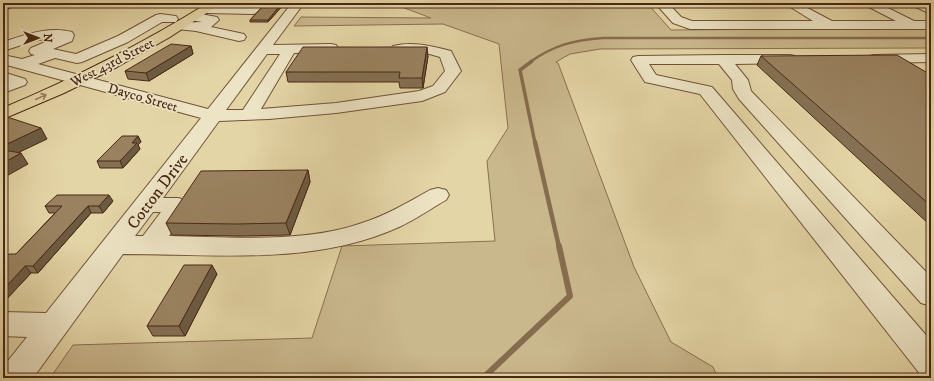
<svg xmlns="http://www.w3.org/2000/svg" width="934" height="381" font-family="'IM FELL DW Pica',serif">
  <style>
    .green { fill: #cab88d; stroke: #8a7050 }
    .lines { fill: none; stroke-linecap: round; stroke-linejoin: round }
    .stream-far3 { stroke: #866c4e; stroke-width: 2.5 }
    .stream-far2 { stroke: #866c4e; stroke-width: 3.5 }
    .stream-far1 { stroke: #866c4e; stroke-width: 4.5 }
    .stream { stroke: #866c4e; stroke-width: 6 }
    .minor-casing { stroke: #705338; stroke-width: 2 }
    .major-casing { stroke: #492814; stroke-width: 2 }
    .minor { fill: #ede4c5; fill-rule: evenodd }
    .major { fill: #e4d5a6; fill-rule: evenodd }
    .wall { fill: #847053; stroke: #492814 }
    .shaded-wall { fill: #6c5b43; stroke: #492814 }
    .building { fill: #9a8260; stroke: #492814 }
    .oneway { stroke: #967e5d }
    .labels { text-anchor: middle; stroke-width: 3.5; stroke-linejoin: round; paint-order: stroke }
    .far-street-label { font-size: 14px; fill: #492814; stroke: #ede4c5 }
    .street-label { font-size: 17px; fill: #492814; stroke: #ede4c5 }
  </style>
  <rect width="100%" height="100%" fill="#e4d5a6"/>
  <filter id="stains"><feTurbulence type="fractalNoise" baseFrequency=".005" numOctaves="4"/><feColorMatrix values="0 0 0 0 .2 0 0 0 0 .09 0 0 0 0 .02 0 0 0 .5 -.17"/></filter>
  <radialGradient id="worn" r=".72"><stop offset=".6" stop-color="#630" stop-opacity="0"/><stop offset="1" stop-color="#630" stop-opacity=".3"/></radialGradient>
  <path class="green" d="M391,3L474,4V3H647L671,30L931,28V48L600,49L570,54L556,62L558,63L634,267L671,342L713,367L718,378H50L73,345L312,338L342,246L495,241L487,161L508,128L499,44L443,24L294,26L301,17L431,18Z"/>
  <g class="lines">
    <path class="stream-far3" d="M530,62C554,45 574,40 603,38H931"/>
    <path class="stream-far2" d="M532,61L520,70L535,143"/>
    <path class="stream-far1" d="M535,142L559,247"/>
    <path class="stream" d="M483,378L570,296L559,246"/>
    <g class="minor-casing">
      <path id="minor" d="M3,3H20L18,5L3,10Z
        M254,3H267L257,13L253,14L208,13L204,12L202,9L204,6L208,5L250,6Z
        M292,3H304L273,45L331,44L336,45L338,48L336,51L331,52L294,53L261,109L336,103L419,91L433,86L445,71L440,57L426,53L393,52L391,49L393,46C412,41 432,46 451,51L461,71L445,92L422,101L336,113L269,119L219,121L163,198H178L186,200L189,205L169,236C227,237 304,243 359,224C385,216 407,203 430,190L438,188L446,190L449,195L446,200C430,209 415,220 399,227C313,266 214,254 123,254L33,378H3V367L27,337L3,336V312L46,313L201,118L3,64V55L22,59L35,55L31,54L29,51L31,48L55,38L37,40L3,51V42C25,35 48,26 72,32L74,35L72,41L53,49L76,54L118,36L156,15L160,14L176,16L178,19L176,22H162L128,42L82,62L77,63L55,58L38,64L208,109ZM267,54H280L243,110H226ZM153,212H161L143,236H135Z
        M655,3H668L681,17L692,21H813L784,3H798L832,21H896L867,6L865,4L878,3L914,21H931V29H690L673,23Z
        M909,3H925L931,6V14L911,5Z
        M195,13L217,17L219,20L211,27L244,34L246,37L244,40L239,41L196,31L177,29L176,26L177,23L202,22L191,20L189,17L191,14Z
        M931,54V62L874,63L869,62L867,59L869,56L874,55Z
        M723,55H790L795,56L797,59L795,62L790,63L735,64L748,80L751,91L931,277V306L921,303L739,99L733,89L732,80L719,64H649L656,75L712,87L931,341V378L920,374L700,94L645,82L631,60L633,57L638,56Z
        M3,72L25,79L27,82L25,85L3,93Z"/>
    </g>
    <g class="major-casing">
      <path id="major" d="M208,3H222L170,37L117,67L64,93L3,119V108C74,78 142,44 208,3Z"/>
    </g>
    <use href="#minor" class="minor"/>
    <use href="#major" class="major"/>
  </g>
  <path class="wall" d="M266,3H285L268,22H250V20Z
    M191,46L193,54L149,81L128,79L125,71Z
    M428,56L423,88H400L399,82H288L286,72Z
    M761,56L931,75V226L757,65Z
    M138,136L141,142L138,145L140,149L123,168H100L97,161Z
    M308,170L310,182L290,235L240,236L172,235L166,223Z
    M113,201L103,213H91L38,273H31L3,303V260L16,254L55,213H49L45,206Z
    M217,274L185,336H153L147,326Z"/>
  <path class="shaded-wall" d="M282,3H285L268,22V20Z
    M191,46L193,54L149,81L146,73Z
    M427,47L428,56L423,88L422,78Z
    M41,128L47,139L5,159L3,156V146Z
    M138,136L141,142L138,145L140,149L123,168L120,161L132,143Z
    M21,153L28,164L3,178V163Z
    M308,170L310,182L290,235L286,223Z
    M109,195L113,201L103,213L99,206Z
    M88,206L91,213L38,273L33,266Z
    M212,265L217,274L185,336L179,326Z
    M25,266L31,273L3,303V290Z"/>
  <path class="building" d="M266,3H282L268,20H250Z
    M171,44L191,46L146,73L125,71Z
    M303,47H427L422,78H399L400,72H286Z
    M897,55L931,75V206L761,56Z
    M4,116L41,128L3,146V117Z
    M122,136H138L132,143H137L120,161H97Z
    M3,150L21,153L3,163Z
    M308,170L286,223L236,224L166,223L201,171Z
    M57,195H109L99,206H88L33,266H25L3,290V260L9,254H16L62,206H45Z
    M184,265H212L179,326H147Z"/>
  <defs><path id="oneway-shaft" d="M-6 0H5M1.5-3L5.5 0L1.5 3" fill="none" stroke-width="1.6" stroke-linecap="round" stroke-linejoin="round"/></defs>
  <use class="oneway" href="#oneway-shaft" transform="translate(41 97) rotate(-25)"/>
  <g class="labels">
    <g class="far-street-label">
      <text transform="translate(112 62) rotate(-27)" y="5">West 43rd Street</text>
      <text transform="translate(143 97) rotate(16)" y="5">Dayco Street</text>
    </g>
    <g class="street-label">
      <text transform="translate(157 191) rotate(-53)" y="6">Cotton Drive</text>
    </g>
  </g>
  <rect width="934" height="381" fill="none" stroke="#e4d5a6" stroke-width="16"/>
  <rect x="4" y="4" width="926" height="373" fill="none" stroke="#492814" stroke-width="2"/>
  <rect x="8" y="8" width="918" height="365" fill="none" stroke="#492814"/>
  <g transform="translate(38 38) rotate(90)" stroke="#ede4c5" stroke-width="3" paint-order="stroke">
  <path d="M0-3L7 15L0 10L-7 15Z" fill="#492814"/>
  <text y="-6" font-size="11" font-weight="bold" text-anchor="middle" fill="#492814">N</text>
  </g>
  <rect width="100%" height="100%" filter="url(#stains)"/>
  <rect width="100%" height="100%" fill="url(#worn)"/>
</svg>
